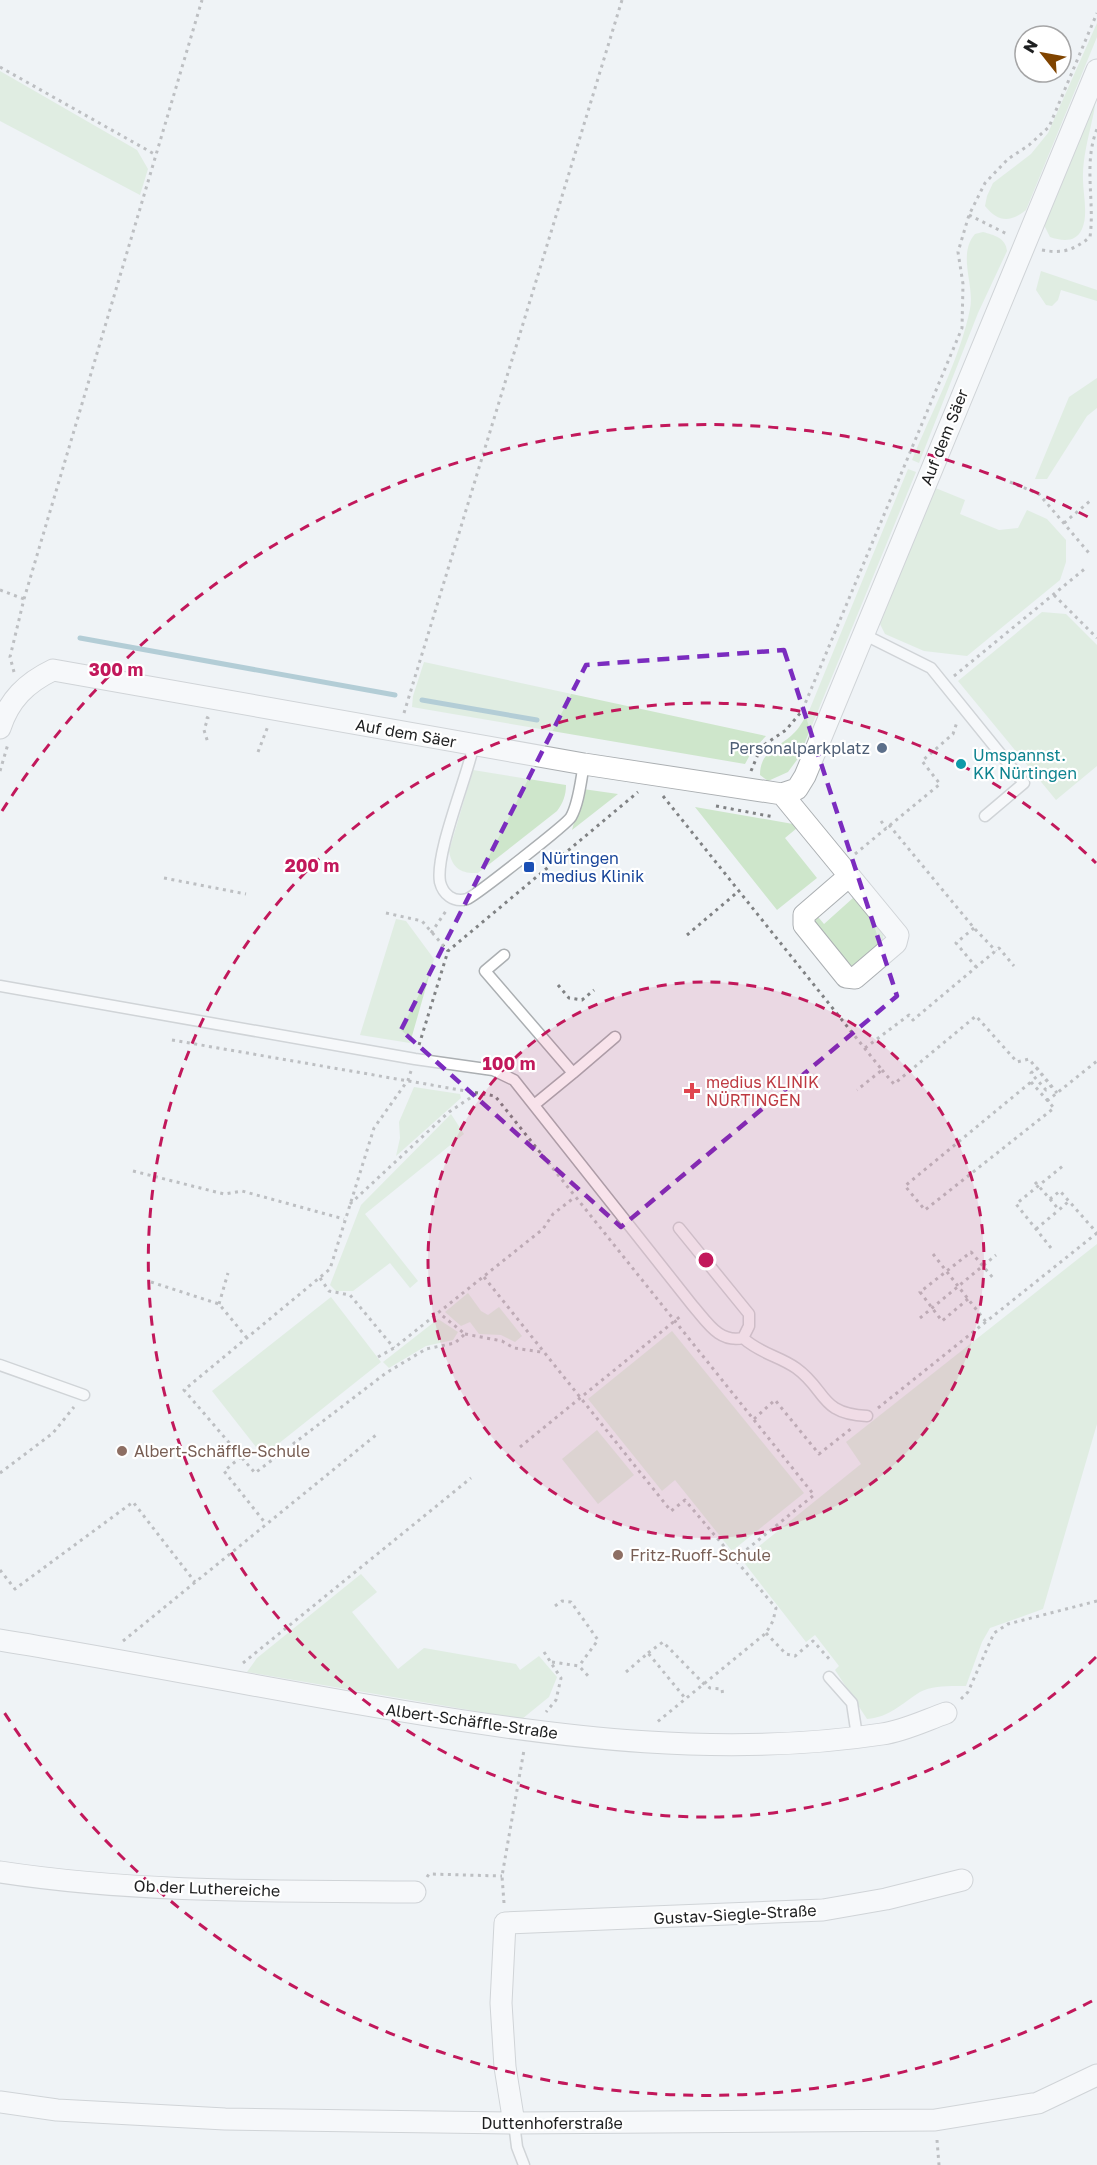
<svg xmlns="http://www.w3.org/2000/svg" width="1097" height="2165" font-family="'Golos Text',sans-serif">
  <style>
    .green { fill: #cee6cb }
    .lines { fill: none; stroke-linecap: round; stroke-linejoin: round }
    .stream { stroke: #6ca0b0; stroke-width: 5 }
    .lane-casing { stroke: #abafb2; stroke-width: 13 }
    .street-casing { stroke: #abafb2; stroke-width: 23 }
    .path { stroke: #808284; stroke-width: 3; stroke-dasharray: 3 4.5; stroke-linecap: butt }
    .lane { stroke: #fff; stroke-width: 10 }
    .street { stroke: #fff; stroke-width: 21 }
    .marked { fill: none; stroke: #7b2cbf; stroke-width: 4.5; stroke-dasharray: 12 8; stroke-linejoin: round }
    .ring { fill: none; stroke: #c2185b; stroke-width: 3; stroke-dasharray: 10 8 }
    .service-dot { fill: #5c6f8a; stroke: #fff; stroke-width: 2 }
    .culture-dot { fill: #0f9aa8; stroke: #fff; stroke-width: 2 }
    .transit-dot { fill: #1a4fb4; stroke: #fff; stroke-width: 2 }
    .health-dot { fill: #e0444e; stroke: #fff; stroke-width: 2 }
    .education-dot { fill: #8d6e63; stroke: #fff; stroke-width: 2 }
    .labels { text-anchor: middle; stroke-width: 4.5; stroke-linejoin: round; paint-order: stroke }
    .street-label { font-size: 16px; fill: #1e1f20; stroke: #fff }
    .service-label { font-size: 16px; fill: #4e5e75; stroke: #fff; text-anchor: end }
    .culture-label { font-size: 16px; fill: #0d838f; stroke: #fff; text-anchor: start }
    .transit-label { font-size: 16px; fill: #164399; stroke: #fff; text-anchor: start }
    .health-label { font-size: 16px; fill: #be3a42; stroke: #fff; text-anchor: start }
    .education-label { font-size: 16px; fill: #785e54; stroke: #fff; text-anchor: start }
    .centre { fill: #c2185b; stroke: #fff; stroke-width: 3 }
    .ring-label { font-size: 18px; text-anchor: middle; font-weight: bold; fill: #c2185b; stroke: #fff; stroke-width: 4.5; stroke-linejoin: round; paint-order: stroke }
  </style>
  <rect width="100%" height="100%" fill="#eff3f6"/>
  <path class="green" d="M1097,23V37L1026,210C1010,223 998,222 985,206L987,196L993,183L1031,154L1048,133Z
    M0,71L137,150L148,169L140,195L0,121Z
    M1097,83C1097,114 1084,142 1083,174C1082,191 1089,213 1082,229C1076,243 1062,241 1050,237L1041,219Z
    M983,232C994,235 1006,238 1007,251L978,313L919,463L912,460C931,413 960,359 970,309C975,285 957,255 975,234Z
    M1041,271L1097,290V301L1061,290L1058,300L1052,306L1046,305L1036,290Z
    M1097,378V408L1087,416L1047,479H1035L1069,397Z
    M908,469L916,472L799,757L788,772L768,781L760,775C760,750 780,748 795,732C801,726 804,718 809,711Z
    M933,487L965,500L960,514L999,530L1018,528L1027,510L1047,519L1066,540V562L1060,580L967,656L924,651L885,634L880,624Z
    M1042,612L1066,614L1097,645V766L1056,800L958,681Z
    M424,662L766,736L752,751L745,764L412,707L413,696Z
    M473,770L566,785C566,795 563,803 557,811L478,873C461,874 452,868 449,851Z
    M583,789L618,794L572,830Z
    M695,807L793,824L797,828L785,838L817,878L777,910Z
    M853,898L884,934L881,947L855,968L843,965L811,925L814,912L824,924Z
    M396,919L406,921L434,959L410,1043L360,1035Z
    M414,1087L460,1094L461,1098L396,1156L400,1138L399,1122Z
    M451,1114L464,1134L365,1214L418,1281L410,1288L390,1263L353,1291H336L330,1285L361,1205Z
    M1097,1244V1424L1043,1609L990,1628L982,1642L966,1686C952,1686 933,1685 920,1692C901,1704 890,1717 867,1719L835,1670L839,1666L815,1635L806,1642L742,1560L861,1464L846,1442Z
    M468,1293L481,1311L488,1315L499,1307L522,1336L515,1342L501,1335L479,1334L470,1322L461,1326L445,1312Z
    M331,1297L381,1362L263,1456L212,1391Z
    M438,1319L458,1332L453,1340L426,1346L389,1368L383,1362Z
    M672,1331L804,1493L732,1551L675,1480L662,1491L588,1399Z
    M597,1430L634,1475L598,1504L562,1459Z
    M361,1574L377,1592L352,1612L398,1669L424,1648L516,1664L520,1670L539,1656L557,1677L549,1697L522,1719L247,1672L257,1658Z"/>
  <g class="lines">
    <path class="stream" d="M80,638L395,695
      M422,700L537,720"/>
    <g class="lane-casing">
      <path id="lane" d="M863,634L931,668L1024,783L985,816
        M474,744C467,778 435,853 440,882C443,894 453,903 467,899C475,896 567,824 571,817C579,803 581,779 584,764
        M504,955L485,971L573,1073L534,1105
        M0,986L415,1059L493,1070L514,1080L693,1306C708,1323 719,1343 743,1338L749,1326V1314L679,1228
        M573,1073L615,1037
        M743,1338C761,1354 779,1356 796,1368C827,1390 819,1414 867,1416
        M0,1365L84,1395
        M829,1677L852,1703L857,1736
        M514,2123L517,2147L524,2165"/>
    </g>
    <g class="street-casing">
      <path id="street" d="M0,728C9,700 26,683 53,670L584,764L782,794L797,789L805,776L1097,70
        M782,794L898,935L896,943L855,978L846,977L804,925V915L848,877
        M0,1640C136,1662 272,1690 408,1712C564,1738 725,1758 882,1734C904,1731 926,1720 946,1713
        M0,1872C137,1893 276,1891 415,1892
        M0,2102L57,2110L225,2119L514,2123L935,2120L1038,2103L1097,2075
        M514,2123L505,2067L501,2003L505,1923L823,1910L886,1899L962,1880"/>
    </g>
    <path class="path" d="M0,67L156,155
      M969,215L1009,235
      M1042,250C1063,254 1074,250 1090,237C1095,201 1083,164 1097,129
      M1010,482L1039,494L1089,553
      M1064,523L1090,501
      M0,590L24,599
      M1054,595L1097,638
      M14,672L10,657L24,599L202,0
      M954,676L1087,567
      M404,713L622,0
      M206,717L208,718L204,730L208,743
      M258,752L268,726
      M0,771L8,744
      M751,771L761,747L786,730L802,711L962,328L963,284L958,252L969,215L985,183L1008,159L1029,145L1049,127L1097,13
      M663,796L882,1070L857,1090
      M716,806L774,817
      M881,821L886,828
      M889,825L974,928L996,951
      M855,854L940,784L922,761L953,734L957,722
      M164,878L246,894
      M386,913L422,921L448,951
      M974,928L956,943L976,967
      M431,933L446,911
      M687,935L740,890
      M558,985L569,998L582,1000L594,990
      M172,1040L495,1096L814,1495L735,1559
      M419,1045L448,951L638,792
      M865,1048L909,1015L913,1020L999,948L1014,966
      M882,1070L894,1084L976,1016L1017,1062L1029,1059L1051,1086L1046,1090L1031,1073L1037,1068L1057,1093
      M411,1071L408,1080L374,1128L330,1269L184,1390L255,1473L386,1373L426,1349L455,1343L465,1334L439,1313
      M1031,1082L1054,1108L925,1210L905,1186Z
      M1047,1101L1097,1061
      M133,1171L224,1194L242,1191L344,1219
      M1035,1182L1050,1199L1060,1191L1097,1233
      M1050,1199L1059,1210L1068,1202
      M350,1204L449,1112L476,1094
      M1036,1229L1059,1210
      M1051,1248L1016,1204L1064,1165
      M933,1254L986,1322
      M484,1277L671,1511L685,1500L776,1608L773,1621L766,1633L656,1723
      M320,1278L329,1291L350,1295L394,1348
      M151,1282L219,1304L247,1338
      M968,1299L942,1321L920,1292L971,1252L994,1279
      M219,1304L228,1273
      M920,1318L996,1255
      M465,1334L502,1341L514,1348L541,1352
      M378,1357L394,1348L543,1229L553,1214L575,1197
      M878,1408L1097,1233
      M754,1419L775,1400L819,1454L852,1428
      M520,1447L682,1315
      M241,1457L224,1471L266,1524
      M0,1473L53,1433L74,1407
      M0,1570L15,1589L133,1502L195,1582
      M555,1606L562,1601L571,1602L598,1640L579,1666
      M766,1633L786,1654L795,1656L813,1641L832,1662
      M123,1641L376,1435
      M544,1652L561,1678L556,1700L546,1712
      M648,1653L663,1642L703,1683L710,1688L722,1689L723,1697
      M552,1662L579,1666L590,1678
      M243,1663L471,1478
      M626,1672L648,1653L685,1698
      M961,1699L968,1692L994,1633L1008,1624L1097,1601
      M427,1877L429,1874L502,1876
      M504,1903L502,1876L524,1750
      M937,2140L939,2165"/>
    <use href="#lane" class="lane"/>
    <use href="#street" class="street"/>
  </g>
  <path d="M0 0H1097V2165H0ZM784,650L897,996L621,1227L401,1030L586,665Z" fill="#eff3f6" fill-opacity=".55" fill-rule="evenodd"/>
  <path class="marked" d="M784,650L897,996L621,1227L401,1030L586,665Z"/>
  <circle cx="706" cy="1260" r="278" fill="#c2185b" fill-opacity=".12"/>
  <g class="ring">
    <circle cx="706" cy="1260" r="278"/>
    <path d="M1096 1657A557 557 0 1 1 1096 863"/>
    <path d="M1092 2001A835 835 0 0 1 2 1709M2 811A835 835 0 0 1 1092 519"/>
  </g>
  <circle class="service-dot" cx="882" cy="748" r="6"/>
  <circle class="culture-dot" cx="961" cy="764" r="6"/>
  <rect class="transit-dot" x="523" y="861" width="12" height="12" rx="3"/>
  <path class="health-dot" d="M689 1082h6v6h6v6h-6v6h-6v-6h-6v-6h6z"/>
  <g class="education-dot">
    <circle cx="122" cy="1451" r="6"/>
    <circle cx="618" cy="1555" r="6"/>
  </g>
  <g class="labels">
    <g class="street-label">
      <text transform="translate(944 437) rotate(-68)" y="6">Auf dem Säer</text>
      <text transform="translate(406 733) rotate(10)" y="6">Auf dem Säer</text>
      <text transform="translate(472 1721) rotate(8)" y="6">Albert-Schäffle-Straße</text>
      <text transform="translate(207 1888) rotate(2)" y="6">Ob der Luthereiche</text>
      <text transform="translate(735 1914) rotate(-3)" y="6">Gustav-Siegle-Straße</text>
      <text x="552" y="2129">Duttenhoferstraße</text>
    </g>
    <g class="service-label">
      <text x="870" y="754">Personalparkplatz</text>
    </g>
    <g class="culture-label">
      <text x="973" y="761">Umspannst.<tspan x="973" dy="18">KK Nürtingen</tspan></text>
    </g>
    <g class="transit-label">
      <text x="541" y="864">Nürtingen<tspan x="541" dy="18">medius Klinik</tspan></text>
    </g>
    <g class="health-label">
      <text x="706" y="1088">medius KLINIK<tspan x="706" dy="18">NÜRTINGEN</tspan></text>
    </g>
    <g class="education-label">
      <text x="134" y="1457">Albert-Schäffle-Schule</text>
      <text x="630" y="1561">Fritz-Ruoff-Schule</text>
    </g>
  </g>
  <circle cx="706" cy="1260" r="9" class="centre"/>
  <g class="ring-label">
    <text x="116" y="676">300 m</text>
    <text x="312" y="872">200 m</text>
    <text x="509" y="1070">100 m</text>
  </g>
  <g transform="translate(1043 54) rotate(301)"><circle r="28" fill="#ffffff" stroke="#a5a5a6" stroke-width="1.5"/>
  <path d="M0-4.5L10 22L0 15L-10 22Z" fill="#804400"/>
  <text y="-9" font-size="16" font-weight="bold" text-anchor="middle" fill="#1e1f20">N</text>
  </g>
</svg>
